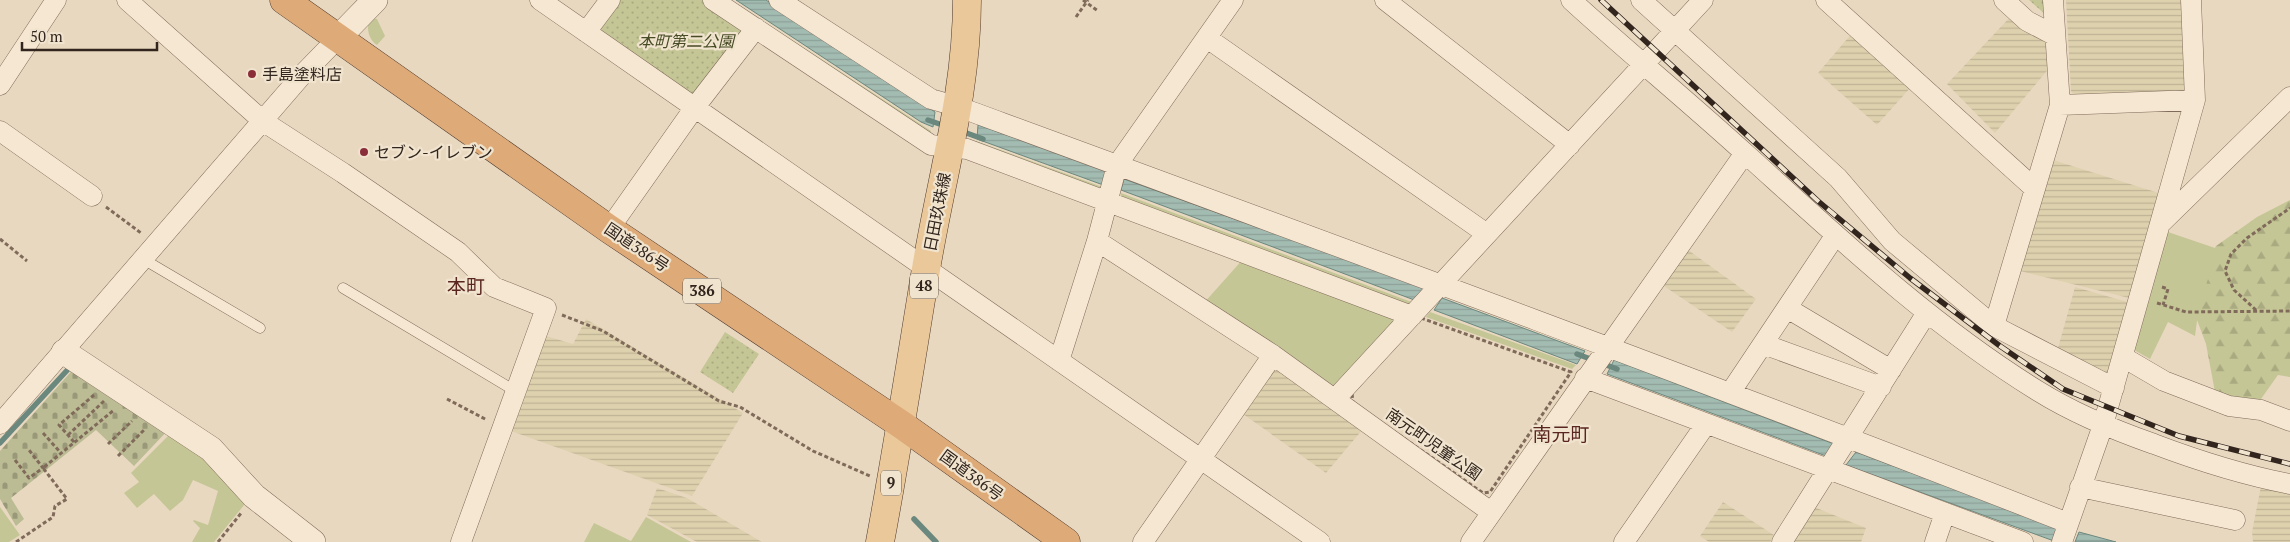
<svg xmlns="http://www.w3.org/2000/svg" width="2290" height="542" font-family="'PT Serif','Noto Sans JP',serif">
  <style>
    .farmland { fill: url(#farmland-rules) }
    .grass { fill: url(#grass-dots) }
    .forest { fill: url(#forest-firs) }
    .cemetery { fill: url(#cemetery-stones) }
    .garden { fill: #c5c696 }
    .water { fill: url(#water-rules); stroke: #6b887e }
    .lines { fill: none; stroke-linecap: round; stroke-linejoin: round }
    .stream { stroke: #6b887e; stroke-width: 5.5 }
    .service-casing { stroke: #806a5a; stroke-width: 11 }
    .minor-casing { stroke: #806a5a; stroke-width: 21 }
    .tertiary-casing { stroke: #806a5a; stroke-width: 26 }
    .primary-casing { stroke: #4e392e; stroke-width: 29 }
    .trunk-casing { stroke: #4e392e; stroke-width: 29 }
    .path { stroke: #806a5a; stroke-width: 3; stroke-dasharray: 4 2.5; stroke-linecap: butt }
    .service { stroke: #f5e7d2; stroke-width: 10 }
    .minor { stroke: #f5e7d2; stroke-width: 20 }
    .tertiary { stroke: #f5e7d2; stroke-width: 25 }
    .primary { stroke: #eac89a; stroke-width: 28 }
    .trunk { stroke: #deab78; stroke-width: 28 }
    .rail-casing { stroke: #31251d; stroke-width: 5.5 }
    .rail { stroke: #f1e4cf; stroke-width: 4; stroke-dasharray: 11; stroke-linecap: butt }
    .poi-dot { fill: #8a2f3a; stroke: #f1e4cf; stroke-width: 2 }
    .labels { text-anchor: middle; stroke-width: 4.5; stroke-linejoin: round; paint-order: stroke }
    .shield { fill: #f1e4cf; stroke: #6b5e52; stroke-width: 1 }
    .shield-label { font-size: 15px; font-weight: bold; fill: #31251d }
    .park-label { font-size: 16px; font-style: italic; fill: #474c25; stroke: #f1e4cf }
    .poi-label { font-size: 16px; fill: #31251d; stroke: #f1e4cf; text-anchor: start }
    .street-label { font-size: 16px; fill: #31251d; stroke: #f1e4cf }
    .quarter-label { font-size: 19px; fill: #5a2620; stroke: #f1e4cf }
  </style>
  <defs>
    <pattern id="farmland-rules" width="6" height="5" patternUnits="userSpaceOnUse" patternTransform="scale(1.25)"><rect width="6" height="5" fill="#ded1ae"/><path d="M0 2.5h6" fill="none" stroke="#bfb395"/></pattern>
    <pattern id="grass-dots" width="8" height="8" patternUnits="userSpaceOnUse" patternTransform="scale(1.25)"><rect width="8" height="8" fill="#c5c696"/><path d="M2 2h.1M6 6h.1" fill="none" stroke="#aaaa81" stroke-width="1.8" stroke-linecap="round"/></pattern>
    <pattern id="forest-firs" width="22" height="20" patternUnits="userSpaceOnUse" patternTransform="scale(1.25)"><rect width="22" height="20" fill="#c5c696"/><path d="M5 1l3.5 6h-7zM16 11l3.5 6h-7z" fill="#aaaa81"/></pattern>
    <pattern id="cemetery-stones" width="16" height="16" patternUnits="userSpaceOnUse" patternTransform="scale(1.25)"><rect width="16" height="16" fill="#bbbb94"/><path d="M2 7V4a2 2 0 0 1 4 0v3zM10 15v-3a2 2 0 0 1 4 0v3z" fill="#999878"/></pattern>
    <pattern id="water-rules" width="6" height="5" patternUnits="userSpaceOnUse" patternTransform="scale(1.25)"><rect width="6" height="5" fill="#a3bcb2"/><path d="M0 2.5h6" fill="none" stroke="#8da199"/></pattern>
  </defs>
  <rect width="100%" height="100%" fill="#e9d8c0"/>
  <path class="farmland" d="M2066,0H2186L2190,85L2180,95L2077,100L2071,91Z
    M2012,15L2045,38L2051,66L1995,133L1947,84Z
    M1853,32L1912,86L1877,125L1818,73Z
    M2053,160L2162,194L2133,299L2020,271Z
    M1684,247L1756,299L1732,332L1658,282Z
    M2075,287L2131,303L2112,375L2058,348Z
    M586,319L743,413L692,496L511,431L543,335L573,344Z
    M1279,367L1363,429L1326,473L1243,414L1273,369Z
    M2261,486L2290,489V542H2253L2252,532Z
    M657,488L687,498L762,542H697L647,515Z
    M1723,502L1774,535L1770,542H1709L1700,536Z
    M1814,507L1866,528L1861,542H1791Z"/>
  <path class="grass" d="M616,0H705L742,24L743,34L700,94H689L603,33L599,29Z
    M2029,0H2045L2046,15Z
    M725,332L759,354L733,393L700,372Z"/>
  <path class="forest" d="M2290,200V377L2278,375L2256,406L2215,392L2206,344L2188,296L2216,246L2257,217Z"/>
  <path class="cemetery" d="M77,365L170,428L134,466L96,430L11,498L24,519L16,526L0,499V451Z"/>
  <path class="garden" d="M731,0L931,131L929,138L727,5Z
    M370,18L377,19L385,36L377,45C368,39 366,27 370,18Z
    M976,141L1105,188L1103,194L974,149Z
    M1121,193L1414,303L1409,308L1120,199Z
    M2165,231L2218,249L2199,306L2195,336L2168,322L2150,359L2127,346Z
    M1244,258L1401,317L1333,386L1203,304Z
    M1430,312L1576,365L1572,369L1426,317Z
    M173,431L249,499L214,542H192L200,528L193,521L194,520L208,525L218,491L193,480L183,500L170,511L154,494L137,508L124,493L139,482L131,473Z
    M0,507L20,535L9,542H0Z
    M646,517L691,542H584L594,523L631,541Z"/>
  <path class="water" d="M736,0H766L935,112L933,127L921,122Z
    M978,125L1108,170L1106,186L977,139Z
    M1124,179L1426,288L1417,301L1121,190Z
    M1442,298L1585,351L1577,364L1434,310Z
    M1614,360L1834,444L1826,456L1607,374Z
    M1856,452L2059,528L2054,541L1846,465Z
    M2079,532L2116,542H2075Z"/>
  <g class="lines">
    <path class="stream" d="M928,120L948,127
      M961,131L983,139
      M1577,354L1617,369
      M0,443L72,365
      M914,519L936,542"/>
    <g class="service-casing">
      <path id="service" d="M143,259L260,328
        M343,288L517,392"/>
    </g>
    <g class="minor-casing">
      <path id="minor" d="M127,0L264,122L343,173L458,252L494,287L546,308L461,542
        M540,0L1320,542
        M713,0L931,145L967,149L1412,316
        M779,0L931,99L959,107C1329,243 1700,379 2068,523
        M1385,0L1570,145
        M1571,0C1629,53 1689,102 1747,155C1840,239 1931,325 2038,391C2075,414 2114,430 2154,444C2199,461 2243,475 2290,484
        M1641,0L1838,178L1892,241L1994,326L2114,388
        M1826,0L2034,188
        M2004,0L2027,21L2054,35
        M586,32L610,0
        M1207,38L1487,234
        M0,85L56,0
        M2060,105L2195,100
        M0,131L92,196
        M2161,223L2290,97
        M609,229L695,107L756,28
        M1097,241L1273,355L1491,512
        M1787,308L1891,370
        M1994,326L2060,105L2053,0
        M1763,344L1881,387
        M2123,357L2164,381L2229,406L2261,410L2290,421
        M1059,361L1097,241L1117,165L1233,0
        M1585,378L2023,542
        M1730,393L1835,236
        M1335,399L1703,0
        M0,424L303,74L338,38
        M2080,487L2235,520
        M1143,542L1273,355
        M1471,542L1745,153
        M1624,542L1706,424
        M1782,542L1926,314
        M1935,542L1945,513
        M2062,542L2103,425L2195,100L2191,0"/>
    </g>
    <g class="tertiary-casing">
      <path id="tertiary" d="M338,38L375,0
        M64,352L211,449L254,496L313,542"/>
    </g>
    <g class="primary-casing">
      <path id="primary" d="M880,542C897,451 911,360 926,269C941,179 967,92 967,0"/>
    </g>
    <g class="trunk-casing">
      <path id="trunk" d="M284,0L609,229L902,425L1066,542"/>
    </g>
    <path class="path" d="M1083,0L1098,11
      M1076,17L1088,0
      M106,207L141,233
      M0,239L27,261
      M2162,287L2168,289L2163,305
      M2157,303L2186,312L2290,311
      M2256,310L2234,290L2225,271L2231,254L2247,238L2290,208
      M562,315L603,331L719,401L740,407L813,451L870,476
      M1421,318L1571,372L1490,492L1483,493L1353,403L1352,393Z
      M447,399L487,420
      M43,433L61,453
      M68,435L104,401
      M74,442L59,425L94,395
      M108,444L132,421
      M118,456L144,430
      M15,460L29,478L43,468L29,450
      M16,542L53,517L55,506L67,499L43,468L114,410
      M218,542L242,512"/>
    <use href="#service" class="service"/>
    <use href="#minor" class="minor"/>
    <use href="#tertiary" class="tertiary"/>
    <use href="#primary" class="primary"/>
    <use href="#trunk" class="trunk"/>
    <g class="rail-casing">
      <path id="rail" d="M1601,0L1818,201L1910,278L2000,346L2063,389L2179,436L2290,464"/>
    </g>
    <use href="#rail" class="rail"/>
  </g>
  <g class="poi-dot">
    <circle cx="252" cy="74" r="5"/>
    <circle cx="364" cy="152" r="5"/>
  </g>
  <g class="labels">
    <g class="shield">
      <rect x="910" y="273.5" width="28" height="25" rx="4"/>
      <rect x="683" y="278.5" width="38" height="25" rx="4"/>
      <rect x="881" y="470.5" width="20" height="25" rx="4"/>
    </g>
    <g class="shield-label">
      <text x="924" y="291">48</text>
      <text x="702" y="296">386</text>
      <text x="891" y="488">9</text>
    </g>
    <g class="park-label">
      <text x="686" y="47">本町第二公園</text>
    </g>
    <g class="poi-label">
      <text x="262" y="80">手島塗料店</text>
      <text x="374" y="158">セブン-イレブン</text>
    </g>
    <g class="street-label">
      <text transform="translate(937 212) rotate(-79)" y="6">日田玖珠線</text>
      <text transform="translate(637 247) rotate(34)" y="6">国道386号</text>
      <text transform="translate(1434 444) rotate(35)" y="6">南元町児童公園</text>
      <text transform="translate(972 475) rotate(36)" y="6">国道386号</text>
    </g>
    <g class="quarter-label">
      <text x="466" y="293">本町</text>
      <text x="1561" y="441">南元町</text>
    </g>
  </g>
  <path d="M22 42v8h135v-8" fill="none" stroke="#31251d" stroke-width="2.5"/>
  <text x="30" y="42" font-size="15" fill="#31251d" stroke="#f1e4cf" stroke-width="4" paint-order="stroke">50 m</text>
</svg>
